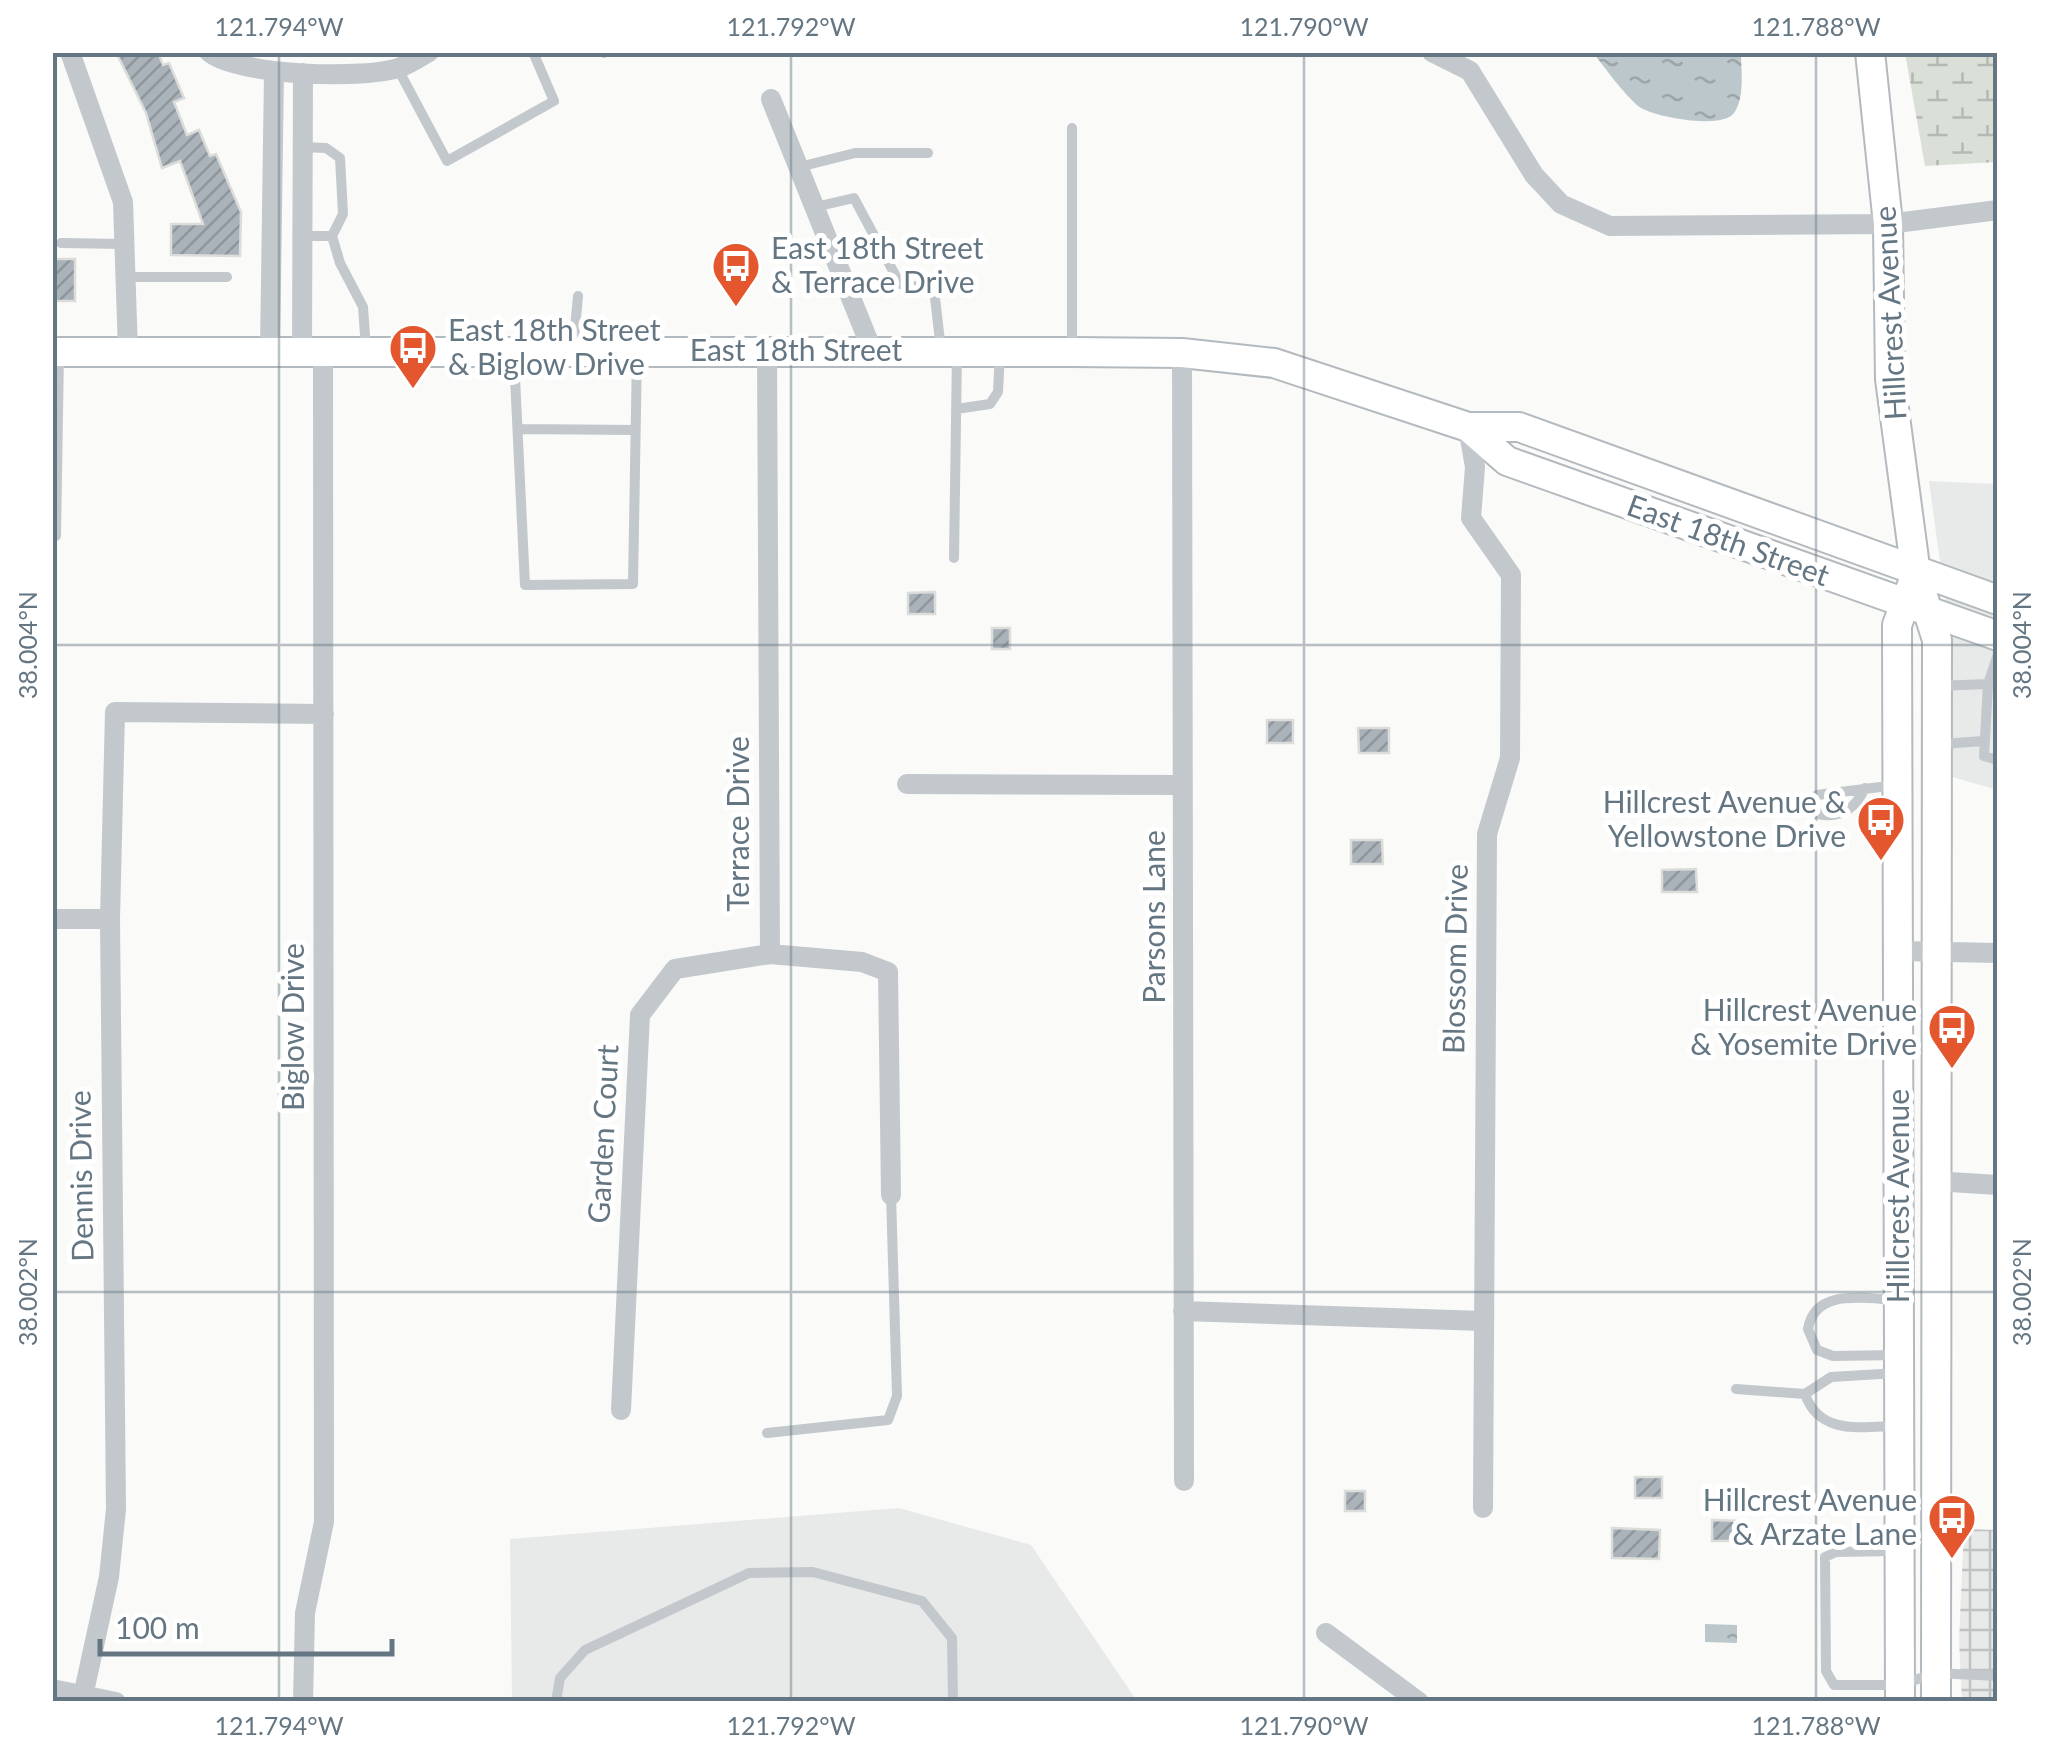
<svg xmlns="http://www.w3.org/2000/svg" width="2050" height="1754" font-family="Lato,sans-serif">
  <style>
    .built { fill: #e8e9e9 }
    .industrial { fill: url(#industrial-grid) }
    .wetland { fill: url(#wetland-marsh) }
    .water { fill: url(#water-ripples) }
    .building { fill: url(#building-hatch); stroke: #dcdcda; stroke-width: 2.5 }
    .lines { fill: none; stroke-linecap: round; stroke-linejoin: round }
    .secondary-casing { stroke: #b3babf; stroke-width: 32 }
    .lane { stroke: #c3c8cc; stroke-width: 10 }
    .street { stroke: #c3c8cc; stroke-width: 20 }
    .secondary { stroke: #fff; stroke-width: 28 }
    .ticks { fill: none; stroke: #657683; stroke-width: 2.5; stroke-opacity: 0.45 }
    .labels { text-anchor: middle; stroke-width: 10; stroke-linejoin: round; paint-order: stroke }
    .poi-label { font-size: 30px; fill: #657683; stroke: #fff; text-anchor: end }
    .street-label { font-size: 30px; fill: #657683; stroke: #fff }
    .neatline { fill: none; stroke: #657683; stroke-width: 4 }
    .ticks-label { font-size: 25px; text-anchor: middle; fill: #657683 }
  </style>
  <defs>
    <pattern id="industrial-grid" width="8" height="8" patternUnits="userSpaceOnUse" patternTransform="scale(2.5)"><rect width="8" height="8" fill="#e8e9e9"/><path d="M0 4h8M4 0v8" fill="none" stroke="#c0c1c2"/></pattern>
    <pattern id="wetland-marsh" width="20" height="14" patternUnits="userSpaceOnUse" patternTransform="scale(2.5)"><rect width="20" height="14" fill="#dadfd7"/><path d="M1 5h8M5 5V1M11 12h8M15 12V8" fill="none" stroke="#b4b9b4"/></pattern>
    <pattern id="water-ripples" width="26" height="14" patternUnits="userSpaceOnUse" patternTransform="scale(2.5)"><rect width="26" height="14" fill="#bbc7cb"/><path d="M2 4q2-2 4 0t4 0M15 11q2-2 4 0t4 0" fill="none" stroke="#9ca6aa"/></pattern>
    <pattern id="building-hatch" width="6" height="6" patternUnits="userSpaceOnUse" patternTransform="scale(2.5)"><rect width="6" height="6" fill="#aab3b9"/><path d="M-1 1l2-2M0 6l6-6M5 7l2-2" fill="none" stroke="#8e969c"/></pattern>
  </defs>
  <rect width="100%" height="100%" fill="#fafaf8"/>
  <path class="built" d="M1929,481L1997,484V790L1949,776L1946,606Z
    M899,1508L1031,1545L1137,1701H512L510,1539Z"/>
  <path class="industrial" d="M1964,1529L1997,1530V1701L1962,1702L1959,1641Z"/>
  <path class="wetland" d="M1905,53H1997V162L1925,166Z"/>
  <path class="water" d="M1593,53H1741C1741,70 1745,98 1734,113C1722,130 1652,117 1638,106C1621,91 1607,70 1593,53Z
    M1705,1624L1737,1625V1643L1705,1642Z"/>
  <path class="building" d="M116,52H158L163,65L169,63L184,98L174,102L187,135L199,130L210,156L216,154L241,212L240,256L171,255V224H203L180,161L162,168L146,113Z
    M52,259H75V301H52Z
    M935,592V614H908V593Z
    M992,628H1010V649H992Z
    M1267,720H1293V743H1267Z
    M1358,728H1389V753H1359Z
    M1351,840H1382L1383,864H1351Z
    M1696,869L1697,892H1662V870Z
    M1635,1477H1662V1498H1635Z
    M1345,1491H1365V1511H1345Z
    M1712,1520L1741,1521V1541H1712Z
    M1612,1528L1660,1530L1659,1559L1612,1558Z"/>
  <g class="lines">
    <g class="secondary-casing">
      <path id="secondary" d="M1870,52L1888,224L1890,379L1916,574L1937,640L1936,1702
        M52,352H1072L1182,353L1274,363L1468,427H1519L1998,600
        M1468,427L1507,461L1998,636
        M1900,1702L1897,625L1916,574"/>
    </g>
    <path class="lane" d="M604,52V53
      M398,69L447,161L554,101L533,52
      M1072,128V351
      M303,147L326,148L340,158L343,214L332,236H303
      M799,167L855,153H928
      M815,207L854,198L900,284L934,289L941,350
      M332,236L340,263L363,307L366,349
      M61,243L124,244
      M126,277H227
      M573,350L578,296
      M514,357L525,585L633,584L637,353
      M956,409L990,404L998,392L1000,352
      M518,429L635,430
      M56,536L59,353
      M954,558L957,352
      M1988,684L1998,654
      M1937,686L1988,684L1984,756L1998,760
      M1941,744L1984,741
      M1865,788C1855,809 1841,819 1818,814L1812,805L1817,795L1896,785
      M1898,1300C1866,1299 1815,1287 1808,1329L1817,1350L1833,1356L1898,1355
      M1736,1389L1805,1394
      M1897,1426C1860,1427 1819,1435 1805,1394L1831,1377L1898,1373
      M767,1433L888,1420L897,1396L891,1195
      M1896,1551L1836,1552L1825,1557L1826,1671L1834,1685H1900L1936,1673L1998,1676
      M556,1702L560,1678L585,1650L749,1573L813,1572L922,1601L952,1638L953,1702"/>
    <path class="street" d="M70,52L123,202L128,352
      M209,52C237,76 367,80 401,67C410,64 420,57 429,52
      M1432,52L1470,71L1534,175L1561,204L1610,226L1888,224L1998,210
      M771,99L872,350
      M270,350L274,73
      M302,350L303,73
      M767,351L770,954L862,962L888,972L891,1195
      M1182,353L1184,1481
      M1468,427L1475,467L1471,518L1511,575L1510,758L1487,834L1483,1508
      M907,784L1183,785
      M52,919H110
      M1898,951L1998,953
      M1934,1181L1998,1185
      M1183,1311L1483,1321
      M621,1410L640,1015L675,969L770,954
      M1326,1633L1419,1702
      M52,1689L116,1702
      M83,1696L109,1577L116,1509L110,919L115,712L324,714
      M303,1702L305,1613L324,1522L323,350"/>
    <use href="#secondary" class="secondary"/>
  </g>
  <path class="ticks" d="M279,52V1702M791,52V1702M1304,52V1702M1816,52V1702M52,645H1998M52,1292H1998"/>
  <defs>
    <g id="bus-pin" transform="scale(2.5)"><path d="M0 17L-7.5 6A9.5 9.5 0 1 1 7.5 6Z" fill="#e4572e" stroke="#fff"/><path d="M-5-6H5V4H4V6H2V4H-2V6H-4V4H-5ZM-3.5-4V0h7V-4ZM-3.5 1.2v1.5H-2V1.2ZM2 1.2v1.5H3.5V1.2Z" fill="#fff"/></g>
  </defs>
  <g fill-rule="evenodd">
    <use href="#bus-pin" x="736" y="266"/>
    <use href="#bus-pin" x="413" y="348"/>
    <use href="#bus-pin" x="1881" y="820"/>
    <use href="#bus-pin" x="1952" y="1028"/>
    <use href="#bus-pin" x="1952" y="1518"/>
  </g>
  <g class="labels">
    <g class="poi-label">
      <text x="771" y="259" text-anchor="start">East 18th Street<tspan x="771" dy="34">&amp; Terrace Drive</tspan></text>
      <text x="448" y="341" text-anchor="start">East 18th Street<tspan x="448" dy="34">&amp; Biglow Drive</tspan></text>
      <text x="1846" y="813">Hillcrest Avenue &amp;<tspan x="1846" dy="34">Yellowstone Drive</tspan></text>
      <text x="1917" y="1021">Hillcrest Avenue<tspan x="1917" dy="34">&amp; Yosemite Drive</tspan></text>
      <text x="1917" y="1511">Hillcrest Avenue<tspan x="1917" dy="34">&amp; Arzate Lane</tspan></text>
    </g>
    <g class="street-label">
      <text transform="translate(1891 313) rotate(-93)" y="10">Hillcrest Avenue</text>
      <text x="796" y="361">East 18th Street</text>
      <text transform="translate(1728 541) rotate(20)" y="10">East 18th Street</text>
      <text transform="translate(739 824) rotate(-90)" y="10">Terrace Drive</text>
      <text transform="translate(1155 917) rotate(-90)" y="10">Parsons Lane</text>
      <text transform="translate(1456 959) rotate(-89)" y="10">Blossom Drive</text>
      <text transform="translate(294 1027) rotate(-90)" y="10">Biglow Drive</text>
      <text transform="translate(604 1134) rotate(-87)" y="10">Garden Court</text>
      <text transform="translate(82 1176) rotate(-91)" y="10">Dennis Drive</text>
      <text transform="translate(1899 1196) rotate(-90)" y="10">Hillcrest Avenue</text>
    </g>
  </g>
  <rect width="2050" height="1754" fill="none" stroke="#ffffff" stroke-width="110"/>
  <path d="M100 1639v15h292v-15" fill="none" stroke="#657683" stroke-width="5"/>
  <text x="115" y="1639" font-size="30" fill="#657683" stroke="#ffffff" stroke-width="8" paint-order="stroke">100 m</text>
  <rect x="55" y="55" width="1940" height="1644" class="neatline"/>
  <g class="ticks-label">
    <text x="279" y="36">121.794°W</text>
    <text x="791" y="36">121.792°W</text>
    <text x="1304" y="36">121.790°W</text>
    <text x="1816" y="36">121.788°W</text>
    <text transform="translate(28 645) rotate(-90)" y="9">38.004°N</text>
    <text transform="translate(2022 645) rotate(-90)" y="9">38.004°N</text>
    <text transform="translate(28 1292) rotate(-90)" y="9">38.002°N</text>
    <text transform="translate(2022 1292) rotate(-90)" y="9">38.002°N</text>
    <text x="279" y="1735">121.794°W</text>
    <text x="791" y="1735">121.792°W</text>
    <text x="1304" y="1735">121.790°W</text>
    <text x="1816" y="1735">121.788°W</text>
  </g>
</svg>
